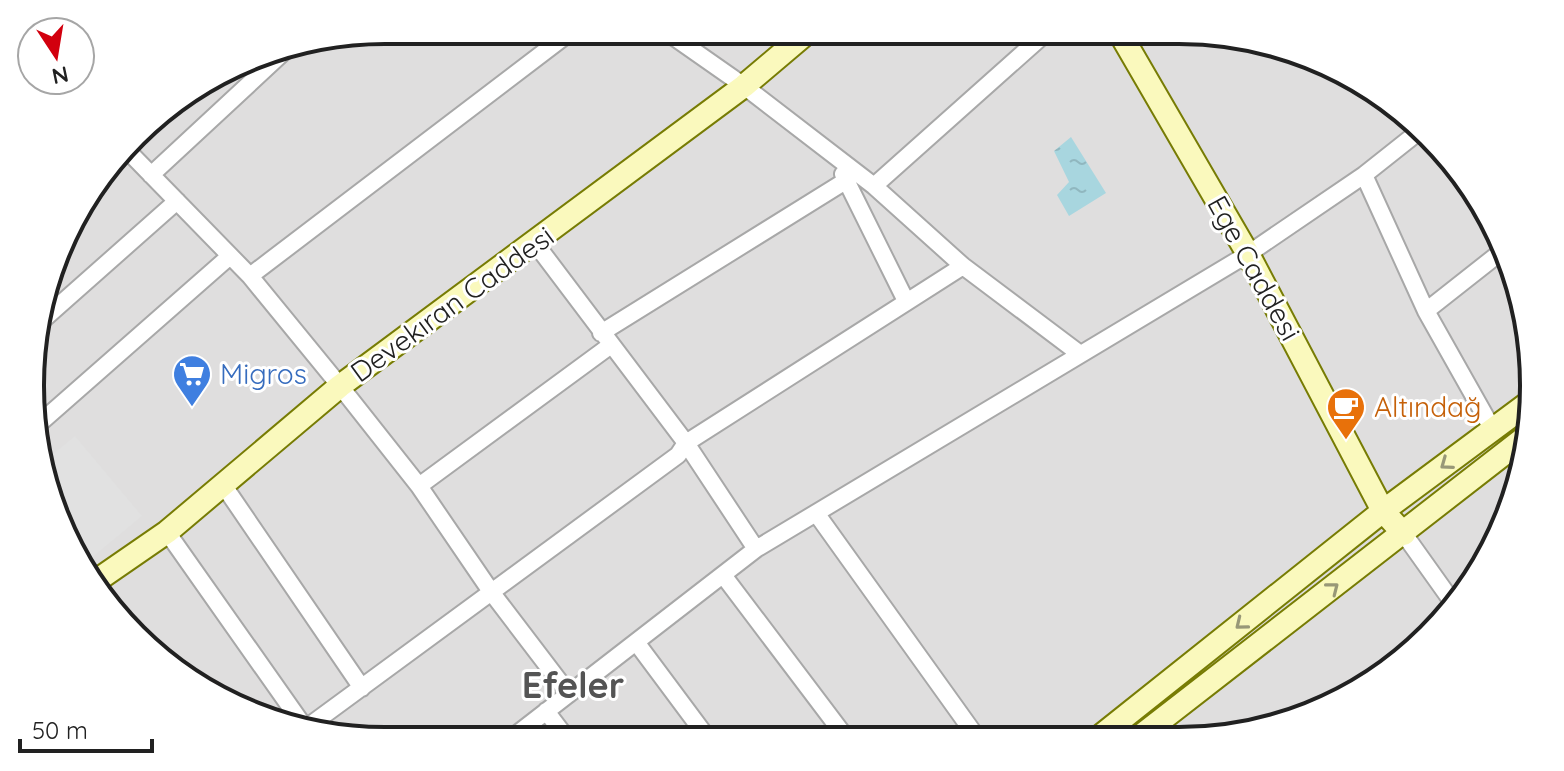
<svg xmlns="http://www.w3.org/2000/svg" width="1564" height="771" font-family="Quicksand,sans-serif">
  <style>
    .residential { fill: #dfdede }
    .parking { fill: #e1e1e1 }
    .water { fill: url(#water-ripples) }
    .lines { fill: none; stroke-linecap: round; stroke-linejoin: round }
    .street-casing { stroke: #a8a8a8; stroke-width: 20 }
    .secondary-casing { stroke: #777c04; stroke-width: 26 }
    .street { stroke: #fff; stroke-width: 16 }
    .secondary { stroke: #faf9bd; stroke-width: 22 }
    .oneway { stroke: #989877 }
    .labels { text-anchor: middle; stroke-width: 6; stroke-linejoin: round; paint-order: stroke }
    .street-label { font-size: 28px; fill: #212121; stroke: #fff }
    .shop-label { font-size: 28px; fill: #366cbe; stroke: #fff; text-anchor: start }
    .food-label { font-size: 28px; fill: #c56008; stroke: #fff; text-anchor: start }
    .district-label { font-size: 36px; font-weight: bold; fill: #545454; stroke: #fff }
    .rim { fill: none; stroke: #212121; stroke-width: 4 }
  </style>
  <defs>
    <pattern id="water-ripples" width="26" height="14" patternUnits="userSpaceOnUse" patternTransform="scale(2)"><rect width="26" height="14" fill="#a8d6df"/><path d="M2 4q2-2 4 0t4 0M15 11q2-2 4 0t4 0" fill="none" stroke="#90b7bf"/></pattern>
  </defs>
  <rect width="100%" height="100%" fill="#f1eee8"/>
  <path class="residential" d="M386,30H1179L1315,57L1430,134L1507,250L1534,386L1507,522L1460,602L1395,668L1314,714L1225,738L385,741L249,714L151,652L67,543L33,432L37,316L90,188L169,104L271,49Z"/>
  <path class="parking" d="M75,436L142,516L83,565L67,543L42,463Z"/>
  <path class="water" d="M1071,137L1106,193L1069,216L1057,195L1069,182L1054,151Z"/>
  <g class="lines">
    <g class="street-casing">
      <path id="street" d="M664,30L744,86L874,186L963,266L1080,354
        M126,149L250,276L340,386L419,486L492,593L569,694
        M843,174L906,301
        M151,175L290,46
        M1364,175L1426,311L1493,430
        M874,186L1049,30
        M535,243L686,443L756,549
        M250,276L573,30
        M1426,311L1506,248
        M37,325L177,201
        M601,333L847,180
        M33,429L230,256
        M222,483L362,688
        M419,486L611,345
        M816,513L978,739
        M167,532L303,725
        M1404,534L1456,607
        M723,575L847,739
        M636,642L709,740
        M546,711L568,740
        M309,726L678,455L686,443L963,266
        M508,741L756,549L1248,254L1364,175L1422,129"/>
    </g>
    <g class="secondary-casing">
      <path id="secondary" d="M1118,30L1248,254L1383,511L1404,534
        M96,581L167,532L340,386L744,86L810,30
        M1098,738L1383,511L1531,401
        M1138,738L1523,439"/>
    </g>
    <use href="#street" class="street"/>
    <use href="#secondary" class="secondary"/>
  </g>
  <defs><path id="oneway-chevron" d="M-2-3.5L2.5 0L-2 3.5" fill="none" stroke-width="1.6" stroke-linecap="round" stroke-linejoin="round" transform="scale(2)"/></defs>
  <g class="oneway">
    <use href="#oneway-chevron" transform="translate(1446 464) rotate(144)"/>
    <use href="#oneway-chevron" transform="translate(1333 588) rotate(-38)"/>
    <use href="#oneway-chevron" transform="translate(1241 624) rotate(141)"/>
  </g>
  <defs>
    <g id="supermarket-pin" transform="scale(2)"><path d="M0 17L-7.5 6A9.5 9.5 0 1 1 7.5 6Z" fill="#3f7fe0" stroke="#fff"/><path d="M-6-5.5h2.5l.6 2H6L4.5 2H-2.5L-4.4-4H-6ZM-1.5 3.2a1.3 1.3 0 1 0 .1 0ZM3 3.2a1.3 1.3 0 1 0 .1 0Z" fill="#fff"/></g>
    <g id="cafe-pin" transform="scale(2)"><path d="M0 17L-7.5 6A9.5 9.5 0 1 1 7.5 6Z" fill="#e8710a" stroke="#fff"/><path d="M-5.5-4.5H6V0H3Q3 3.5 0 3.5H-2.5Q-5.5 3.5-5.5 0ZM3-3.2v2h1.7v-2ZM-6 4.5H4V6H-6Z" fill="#fff"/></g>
  </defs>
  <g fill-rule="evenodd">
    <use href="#supermarket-pin" x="192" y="374"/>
    <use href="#cafe-pin" x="1346" y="407"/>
  </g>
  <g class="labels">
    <g class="street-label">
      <text transform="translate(1254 268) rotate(61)" y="10">Ege Caddesi</text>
      <text transform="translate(452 304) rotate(-36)" y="10">Devekıran Caddesi</text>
    </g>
    <g class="shop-label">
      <text x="220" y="384">Migros</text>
    </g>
    <g class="food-label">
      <text x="1374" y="417">Altındağ</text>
    </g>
    <g class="district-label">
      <text x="573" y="698">Efeler</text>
    </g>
  </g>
  <path d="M0 0H1564V771H0ZM385 44H1179A341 341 0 0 1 1520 385V386A341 341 0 0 1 1179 727H385A341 341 0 0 1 44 386V385A341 341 0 0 1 385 44Z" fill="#fff" fill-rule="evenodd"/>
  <path class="rim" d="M385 44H1179A341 341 0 0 1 1520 385V386A341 341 0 0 1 1179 727H385A341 341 0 0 1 44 386V385A341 341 0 0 1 385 44Z"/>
  <g transform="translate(56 56) rotate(168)"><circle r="38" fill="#ffffff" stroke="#a6a6a6" stroke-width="2"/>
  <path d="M0-6L14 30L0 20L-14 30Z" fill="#d2000e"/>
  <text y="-12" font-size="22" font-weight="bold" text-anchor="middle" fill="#212121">N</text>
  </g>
  <path d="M20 739v12h132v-12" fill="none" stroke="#212121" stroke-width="4"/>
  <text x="32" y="739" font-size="24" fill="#212121" stroke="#ffffff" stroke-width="6" paint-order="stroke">50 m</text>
</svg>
